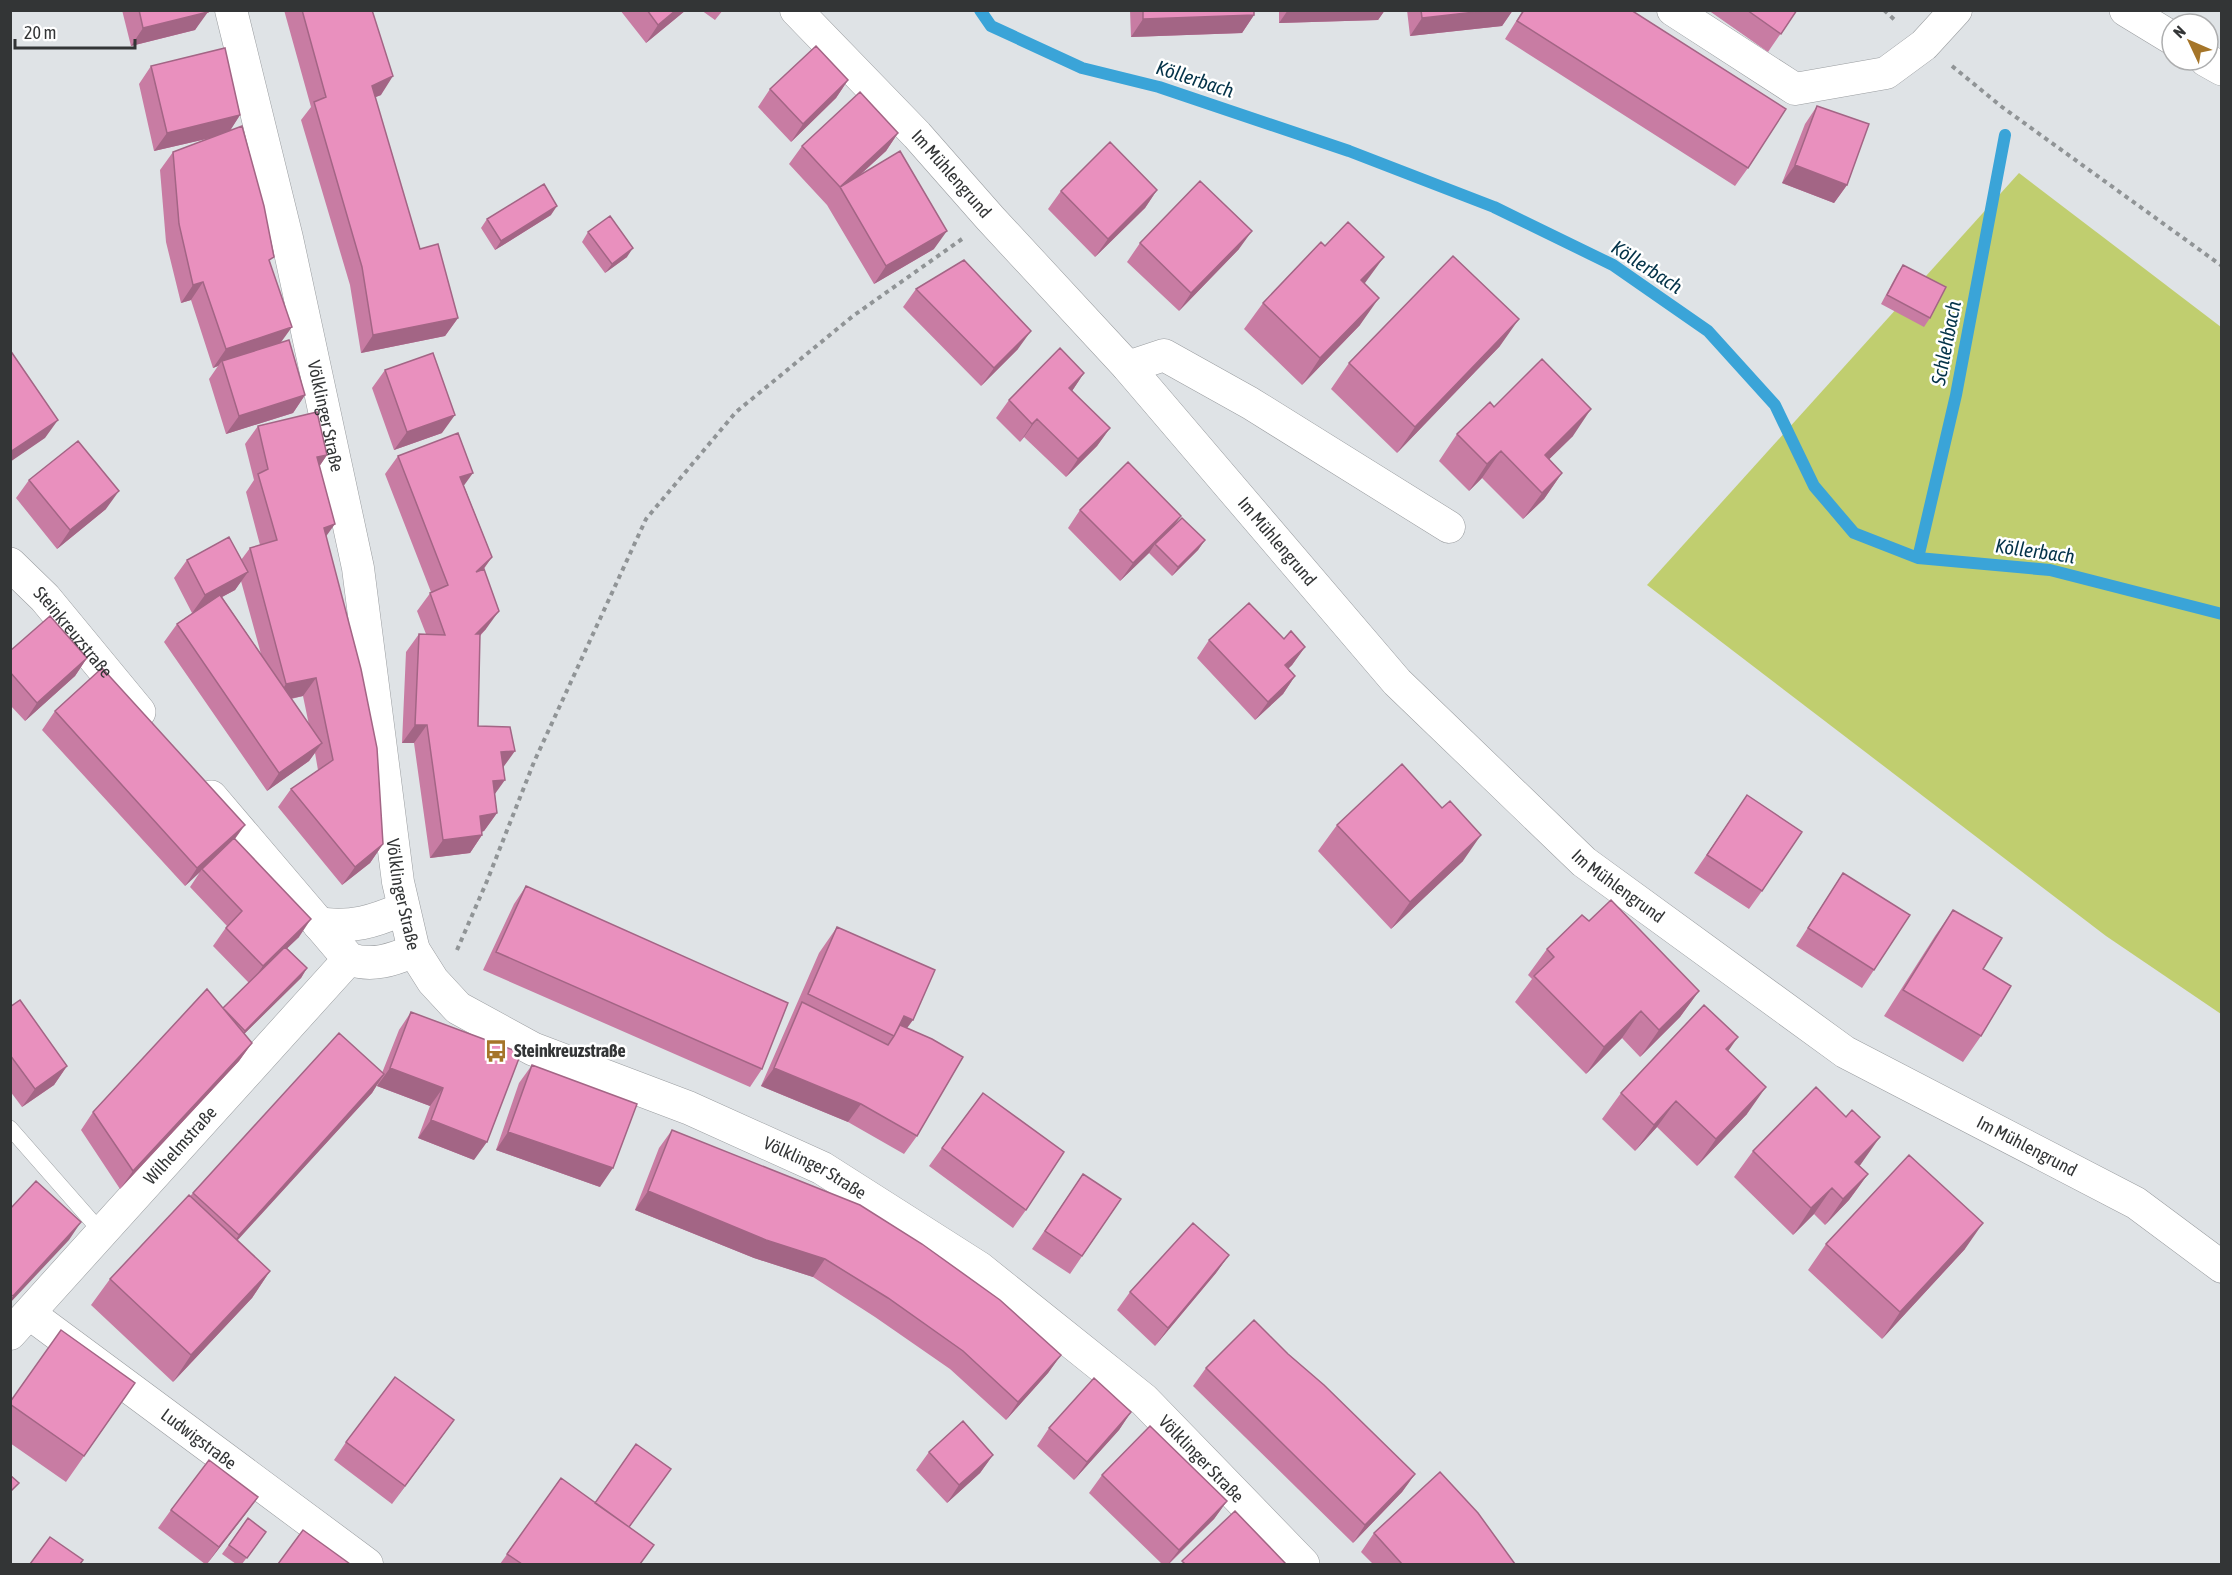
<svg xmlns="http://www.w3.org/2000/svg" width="2232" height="1575" font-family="'Asap Condensed',sans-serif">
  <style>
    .green { fill: #c0ce6f }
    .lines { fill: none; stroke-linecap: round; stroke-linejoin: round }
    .stream { stroke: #3aa4d8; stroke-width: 12 }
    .lane-casing { stroke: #9a9da0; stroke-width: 16 }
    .street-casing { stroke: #9a9da0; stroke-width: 33 }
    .secondary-casing { stroke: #9a9da0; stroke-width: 34 }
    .path { stroke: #909496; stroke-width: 4; stroke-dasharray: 4.5 4.5; stroke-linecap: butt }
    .lane { stroke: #fff; stroke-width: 15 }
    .street { stroke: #fff; stroke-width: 32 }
    .secondary { stroke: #fff; stroke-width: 33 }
    .wall { fill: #c87ca3; fill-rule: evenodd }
    .shaded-wall { fill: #a36585 }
    .building { fill: #e990be; stroke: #a36585; stroke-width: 1.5 }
    .labels { text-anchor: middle; stroke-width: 5; stroke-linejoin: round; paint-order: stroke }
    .street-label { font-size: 18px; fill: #333536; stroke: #fff }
    .poi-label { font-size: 18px; font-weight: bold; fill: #333536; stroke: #fff; text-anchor: start }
    .water-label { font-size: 20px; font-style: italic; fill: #043349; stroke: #fff }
  </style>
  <rect width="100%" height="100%" fill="#dfe3e6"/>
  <path class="green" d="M2019,173L2221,327V1014L2106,936L1647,585Z"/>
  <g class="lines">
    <path class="stream" d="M980,10L991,26L1082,68L1159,87L1349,151L1494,207L1613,265L1708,331L1775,405L1814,486L1854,533L1918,558L2050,570L2222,614
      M1918,558L1956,395L2005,135"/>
    <g class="lane-casing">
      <path id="lane" d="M10,1128L103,1234"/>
    </g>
    <g class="street-casing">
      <g id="street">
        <path id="s1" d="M231,10L287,238L358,568L398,882L414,951"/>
        <path id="s2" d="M796,10L917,135L990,218L1128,367L1397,682L1584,862L1845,1052L2136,1203L2222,1267"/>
        <path d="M1673,10L1795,89L1886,73L1924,45L1956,10"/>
        <path d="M1128,367L1164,355L1250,403L1449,527"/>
        <path id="s3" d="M30,1314L367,1564"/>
        <path id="s4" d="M10,1334L349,959"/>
      </g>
    </g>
    <g class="secondary-casing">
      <g id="secondary">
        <path d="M2126,10L2172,38"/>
        <path d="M2206,60L2222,69"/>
        <path id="s5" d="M10,564L45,598L139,712"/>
        <path id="s6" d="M211,797L349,959C372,967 392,960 414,951L433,981L458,1008L533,1049L689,1108L822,1168L979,1268L1144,1400L1303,1564"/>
        <path d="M319,924C353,928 372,922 403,909"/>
      </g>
    </g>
    <path class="path" d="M1884,10L1897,22
      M1952,66L2002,107L2222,266
      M457,950L487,881L534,762L646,519L736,412L853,316L962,239"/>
    <use href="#lane" class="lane"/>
    <use href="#street" class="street"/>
    <use href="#secondary" class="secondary"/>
  </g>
  <path class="wall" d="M122,10H207L195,30L131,46Z
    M284,10H372L381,95L375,97L420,249L458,318L445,336L361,353L350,285L301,120L311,107Z
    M620,10H686L646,43Z
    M701,10H723L715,20Z
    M1130,10H1254V15L1242,33L1131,37Z
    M1279,10H1385L1378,20L1279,23Z
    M1407,10H1513L1502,26L1410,36Z
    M1523,10H1631L1748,168L1735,186L1505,39Z
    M1708,10H1797L1768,52Z
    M151,66L240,115L230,130L270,262L281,342L305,395L293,413L226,434L209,379L218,366L213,368L191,300L181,303L166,242L160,170L173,152L210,138L154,151L139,84Z
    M848,80L836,98L791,142L758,107L770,89Z
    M1817,106L1847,185L1834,203L1782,183L1805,124Z
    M898,133L886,151L858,177L934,249L874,284L827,205L789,164L802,146Z
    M1157,190L1145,208L1095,257L1048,209L1061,191Z
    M551,215L495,250L481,228L487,219Z
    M588,232L627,257L605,273L582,242Z
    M1140,243L1239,249L1179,311L1127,262Z
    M1903,265L1930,318L1924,327L1881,304L1897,274Z
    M1364,284L1360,325L1302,385L1244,329L1263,303Z
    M916,289L1018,349L981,386L903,307Z
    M1500,346L1397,453L1331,389L1349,363Z
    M385,370L442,433L394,450L372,388Z
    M1084,373L1072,391L1110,428L1097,446L1066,477L1024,437L1020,442L996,418L1009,400Z
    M1494,407L1573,436L1549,459L1562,473L1544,499L1523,519L1482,478L1469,491L1439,461L1457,434Z
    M258,426L327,455L319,466L326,536L383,844L370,863L342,885L278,807L291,789L318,770L315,753L309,761L267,791L164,642L177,624L192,613L174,578L187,560H241L250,548L260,545L246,492L254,480L245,444ZM241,581L261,654L222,597L235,590ZM303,696L309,725L291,699Z
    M398,456L464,486L492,557L483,570L486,629L480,636L478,726L503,767L495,794L497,813L484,831L482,832V835L470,853L430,858L414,743H402L406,652L419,634H426L417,611L431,592L385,474Z
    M29,480L106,509L57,549L16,498Z
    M1080,510L1205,540L1198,550L1172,576L1149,553L1120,581L1068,528Z
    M1284,639L1305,647L1292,665L1288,669L1295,676L1283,694L1255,720L1197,658L1209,640Z
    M10,651L87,658L75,676L25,721L10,705Z
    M55,711L235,839L299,937L287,948L307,968L301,978L244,1034L252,1043L239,1061L120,1189L81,1130L93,1112L223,1008L249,983L213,946L227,926L190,887L200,872L185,886L42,730Z
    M1735,813L1762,891L1749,909L1694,873Z
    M1337,825L1463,861L1391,929L1318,851Z
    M1843,873L1874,970L1862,988L1796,946Z
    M526,886L762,1069L750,1087L483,970L514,904Z
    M1953,910L1983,969L1981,1036L1963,1062L1884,1016L1935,936Z
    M1589,921L1699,991L1680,1017L1640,1057L1622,1038L1586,1074L1515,1002L1532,979L1528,975L1547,949Z
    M837,927L907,1028L917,1136L904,1154L848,1122L761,1086L819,953Z
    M10,1007L67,1066L54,1085L22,1107L10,1091Z
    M411,1012L474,1160L418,1138L430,1106L377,1086L378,1083L372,1093L237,1240L270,1271L252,1298L173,1382L91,1305L110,1279L193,1193L382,1073L399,1030Z
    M1728,1051L1747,1114L1697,1166L1657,1127L1635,1151L1602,1119L1621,1093Z
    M532,1065L600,1187L496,1150L519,1083Z
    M672,1130L1061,1355L1048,1373L1006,1420L950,1369L875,1317L813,1277L754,1258L635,1210L659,1148Z
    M942,1148L1026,1210L1013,1228L929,1166Z
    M1753,1151L1861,1164L1859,1166L1868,1174L1849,1200L1825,1225L1814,1214L1793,1235L1734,1177Z
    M1083,1174L1121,1199L1070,1274L1032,1249Z
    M1826,1244L1965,1249L1882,1339L1808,1270Z
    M1229,1255L1216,1273L1155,1346L1117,1310L1130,1292Z
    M1288,1354L1415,1474L1402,1492L1353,1543L1193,1386L1206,1368Z
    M135,1383L66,1482L10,1443V1402Z
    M1131,1412L1119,1430L1074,1480L1037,1446L1049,1428Z
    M441,1438L392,1504L334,1460L346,1442Z
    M929,1452L993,1455L980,1473L947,1503L916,1470Z
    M1102,1475L1227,1501L1214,1519L1169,1564H1162L1089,1493Z
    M561,1478L629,1528L640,1564H500Z
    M258,1497L207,1564H205L158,1528L171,1510Z
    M248,1518L266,1532L242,1564H236L222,1554Z
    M1374,1533L1515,1564H1373L1361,1552Z"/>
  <path class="shaded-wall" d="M676,10H686L646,43L658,25Z
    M1288,10H1385L1378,20L1279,23Z
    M1493,10H1513L1502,26L1410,36L1422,18Z
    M208,12L195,30L131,46L143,28Z
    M1254,15L1242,33L1131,37L1143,19Z
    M393,76L381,95L359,104L372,86Z
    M848,80L836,98L791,142L803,124Z
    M240,115L228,134L154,151L167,133Z
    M898,133L886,151L842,191L840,187Z
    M1795,165L1847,185L1834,203L1782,183Z
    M1157,190L1145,208L1095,257L1108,239Z
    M557,206L551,215L495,250L501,241Z
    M947,231L934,249L874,284L886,266Z
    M1252,231L1239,249L1179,311L1191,293Z
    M633,248L627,257L605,273L612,264Z
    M1384,257L1365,283L1342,307L1361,280Z
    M203,282L191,300L181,303L193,285Z
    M1379,298L1360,325L1302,385L1320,358Z
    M458,318L445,336L361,353L373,335Z
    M1519,319L1500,346L1397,453L1415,427Z
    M292,327L279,345L222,361L218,366L213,368L226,349Z
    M1031,331L1018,349L981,386L994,368Z
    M1084,373L1072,391L1069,388Z
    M305,395L293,413L226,434L239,416Z
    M1591,409L1573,436L1529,479L1545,455Z
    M455,415L442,433L394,450L407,432Z
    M1037,419L1024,437L1020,442L1032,424Z
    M58,420L45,438L10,462V452Z
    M1110,428L1097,446L1066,477L1078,459Z
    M1501,451L1482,478L1469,491L1487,464Z
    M327,455L315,473L317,457Z
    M473,473L460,491V477Z
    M1562,473L1544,499L1523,519L1542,493Z
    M119,491L106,509L57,549L70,530Z
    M1181,516L1168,534L1155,544L1149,553L1120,581L1133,563Z
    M335,524L322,542L324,528Z
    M1205,540L1198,550L1172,576L1178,567Z
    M492,557L479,575L476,572Z
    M248,572L235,590L192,613L205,595Z
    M499,611L486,629L463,652L476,634Z
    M1305,647L1292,665L1272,684L1285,665Z
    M87,658L75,676L25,721L37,703Z
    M1295,676L1283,694L1255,720L1268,702Z
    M316,678L303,696L274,702L286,684Z
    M415,725H427L414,743H402Z
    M322,743L309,761L267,791L279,773Z
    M515,751L502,769L501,752Z
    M505,780L492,798L493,781Z
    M497,813L484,831L467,834L480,816Z
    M245,825L232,843L202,869L200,872L185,886L197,868Z
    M482,835L470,853L430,858L443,840Z
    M1481,835L1463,861L1391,929L1410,902Z
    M383,844L370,863L342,885L355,867Z
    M311,919L299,937L250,984L263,966Z
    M307,968L301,978L238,1040L245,1031Z
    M1699,991L1680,1017L1640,1057L1659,1030Z
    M1641,1011L1622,1038L1586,1074L1604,1047Z
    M904,1016L913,1020L894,1046V1036Z
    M1738,1037L1720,1063L1726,1049Z
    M252,1043L239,1061L120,1189L133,1171Z
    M67,1066L54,1085L22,1107L35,1089Z
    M390,1068L443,1088L430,1106L377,1086Z
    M774,1068L861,1104L848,1122L761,1086Z
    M384,1074L372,1093L226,1253L239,1235Z
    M1766,1087L1747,1114L1697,1166L1716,1139Z
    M1676,1101L1657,1127L1635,1151L1654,1125Z
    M431,1120L487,1142L474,1160L418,1138Z
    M508,1132L613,1168L600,1187L496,1150Z
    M1880,1137L1861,1164L1837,1188L1855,1162Z
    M1868,1174L1849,1200L1825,1225L1843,1199Z
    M1832,1188L1814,1214L1793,1235L1811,1208Z
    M648,1191L825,1259L813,1277L754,1258L635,1210Z
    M81,1222L69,1240L10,1303V1300L13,1296Z
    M1983,1223L1965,1249L1882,1339L1900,1312Z
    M1229,1255L1216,1273L1155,1346L1168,1328Z
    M270,1271L252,1298L173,1382L191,1355Z
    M1061,1355L1048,1373L1006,1420L1018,1402Z
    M1131,1412L1119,1430L1074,1480L1087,1462Z
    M454,1420L441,1438L392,1504L405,1486Z
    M993,1455L980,1473L947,1503L959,1485Z
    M1415,1474L1402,1492L1353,1543L1365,1525Z
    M258,1497L245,1515L207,1564L219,1547Z
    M1227,1501L1214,1519L1168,1564L1179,1550Z"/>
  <path class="building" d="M139,10H207L208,12L143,28Z
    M302,10H372L393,76L372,86L420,249L438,244L458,318L373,335L362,267L314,102L326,97Z
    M647,10H676L658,25Z
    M1143,10H1254V15L1143,19Z
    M1421,10H1493L1422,18Z
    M1524,10H1631L1786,109L1748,168L1517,21Z
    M1747,10H1797L1781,34Z
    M816,46L848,80L803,124L770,89Z
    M225,48L240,115L167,133L151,66Z
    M860,92L898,133L840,187L802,146Z
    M1817,106L1869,124L1847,185L1795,165Z
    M242,126L264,206L274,257L269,260L292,327L226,349L203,282L193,285L179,224L173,152Z
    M1110,142L1157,190L1108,239L1061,191Z
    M900,151L947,231L886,266L840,187Z
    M1200,181L1252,231L1191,293L1140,243Z
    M544,184L557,206L501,241L487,219Z
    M610,216L633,248L612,264L588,232Z
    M1348,222L1384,257L1361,280L1379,298L1320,358L1263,303L1321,242L1325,246Z
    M1453,256L1519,319L1415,427L1349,363Z
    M964,260L1031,331L994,368L916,289Z
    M1903,265L1946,287L1930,318L1887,295Z
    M289,340L305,395L239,416L222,361Z
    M1060,348L1084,373L1069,388L1110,428L1078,459L1037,419L1032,424L1009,400Z
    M10,350L58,420L10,452Z
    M433,353L455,415L407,432L385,370Z
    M1542,359L1591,409L1545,455L1562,473L1542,493L1501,451L1487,464L1457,434L1490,402L1494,407Z
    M317,412L327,455L317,457L335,524L324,528L361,669L377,748L383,844L355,867L291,789L333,760L316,678L286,684L250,548L277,540L258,474L268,469L258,426Z
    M458,433L473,473L460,477L492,557L476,572L484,569L499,611L476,634H480L478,726L510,727L515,751L501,752L505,780L493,781L497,813L480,816L482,835L443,840L427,725H415L419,634L445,635L430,593L448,585L398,456Z
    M78,441L119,491L70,530L29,480Z
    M1128,462L1181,516L1133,563L1080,510Z
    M1182,518L1205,540L1178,567L1155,544Z
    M229,537L248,572L205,595L187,560Z
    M220,595L322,743L279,773L177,624Z
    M1249,603L1284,639L1291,631L1305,647L1285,665L1295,676L1268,702L1209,640Z
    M50,616L87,658L37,703L10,672V651Z
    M102,668L245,825L197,868L55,711Z
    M1402,764L1442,808L1450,801L1481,835L1410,902L1337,825Z
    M1747,795L1802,832L1762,891L1707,855Z
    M234,838L311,919L263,966L226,928L242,911L202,869Z
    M1843,873L1910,915L1874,970L1808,928Z
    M526,886L788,1003L762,1069L496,952Z
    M1611,900L1699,991L1659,1030L1641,1011L1604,1047L1534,976L1554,957L1547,949L1582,915L1589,921Z
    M1953,910L2002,938L1983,969L2011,986L1981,1036L1903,990Z
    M837,927L935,970L913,1020L904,1016L894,1036L808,994Z
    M285,947L307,968L245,1031L223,1008Z
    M207,989L252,1043L133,1171L93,1112Z
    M20,1000L67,1066L35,1089L10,1055V1007Z
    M802,1002L888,1045L894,1036L900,1025L932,1039L963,1057L917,1136L861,1104L774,1068Z
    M1704,1005L1738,1037L1726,1049L1766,1087L1716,1139L1676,1101L1654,1125L1621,1093Z
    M411,1012L521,1053L487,1142L431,1120L443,1088L390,1068Z
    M339,1033L384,1074L239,1235L193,1193Z
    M532,1065L637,1104L613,1168L508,1132Z
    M1816,1087L1846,1117L1852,1110L1880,1137L1855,1162L1868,1174L1843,1199L1832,1188L1811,1208L1753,1151Z
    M983,1093L1064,1152L1026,1210L942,1148Z
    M672,1130L860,1205L922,1244L1000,1300L1061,1355L1018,1402L963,1351L888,1298L825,1259L766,1240L648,1191Z
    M1909,1155L1983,1223L1900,1312L1826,1244Z
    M1083,1174L1121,1199L1082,1256L1045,1231Z
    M36,1181L81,1222L13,1296L10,1294V1209Z
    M189,1195L270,1271L191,1355L110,1279Z
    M1193,1223L1229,1255L1168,1328L1130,1292Z
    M1254,1320L1288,1354L1324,1385L1415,1474L1365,1525L1206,1368Z
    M61,1330L135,1383L84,1456L10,1404V1402Z
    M395,1377L454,1420L405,1486L346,1442Z
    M1094,1378L1131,1412L1087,1462L1049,1428Z
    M963,1421L993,1455L959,1485L929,1452Z
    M1150,1426L1227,1501L1179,1550L1102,1475Z
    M636,1444L671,1469L629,1527L595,1503Z
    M209,1460L258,1497L219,1547L171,1510Z
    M1440,1472L1478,1513L1515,1564H1402L1374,1533Z
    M10,1475L19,1483L10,1492Z
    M561,1478L654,1545L640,1564H522L507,1554Z
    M1235,1511L1286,1564H1185L1182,1561Z
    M248,1518L266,1532L247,1558L229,1545Z
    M303,1530L350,1564H278Z
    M50,1537L83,1560L80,1564H30Z"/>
  <defs>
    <g id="bus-bare" transform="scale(1.8)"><path d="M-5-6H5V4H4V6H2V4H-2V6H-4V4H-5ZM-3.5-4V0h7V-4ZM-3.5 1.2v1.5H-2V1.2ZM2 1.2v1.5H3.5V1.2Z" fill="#a57529" stroke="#fff" stroke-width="2.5" paint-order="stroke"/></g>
  </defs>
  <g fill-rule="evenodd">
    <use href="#bus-bare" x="496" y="1051"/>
  </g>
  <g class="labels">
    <g class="street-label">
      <text dy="6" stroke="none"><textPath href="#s2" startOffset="226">Im Mühlengrund</textPath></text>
      <text dy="6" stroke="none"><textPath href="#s1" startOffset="417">Völklinger Straße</textPath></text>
      <text dy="6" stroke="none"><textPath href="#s2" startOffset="717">Im Mühlengrund</textPath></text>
      <text dy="6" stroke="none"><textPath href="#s5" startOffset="93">Steinkreuzstraße</textPath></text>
      <text dy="6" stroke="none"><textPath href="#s2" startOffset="1203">Im Mühlengrund</textPath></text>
      <text dy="6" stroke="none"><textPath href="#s1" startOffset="902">Völklinger Straße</textPath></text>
      <text dy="6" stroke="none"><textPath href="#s2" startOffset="1689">Im Mühlengrund</textPath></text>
      <text dy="6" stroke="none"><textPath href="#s4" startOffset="254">Wilhelmstraße</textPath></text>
      <text dy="6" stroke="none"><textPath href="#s6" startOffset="744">Völklinger Straße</textPath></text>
      <text dy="6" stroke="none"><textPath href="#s3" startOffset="210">Ludwigstraße</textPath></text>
      <text dy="6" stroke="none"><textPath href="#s6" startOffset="1230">Völklinger Straße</textPath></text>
    </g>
    <g class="poi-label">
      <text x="514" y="1057">Steinkreuzstraße</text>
    </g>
    <g class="water-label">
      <text transform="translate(1195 79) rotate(18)" y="7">Köllerbach</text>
      <text transform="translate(1647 267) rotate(33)" y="7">Köllerbach</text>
      <text transform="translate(1946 343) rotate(-79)" y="7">Schlehbach</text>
      <text transform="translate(2035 551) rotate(8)" y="7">Köllerbach</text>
    </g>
  </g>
  <rect width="2232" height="1575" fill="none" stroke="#333536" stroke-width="24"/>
  <g transform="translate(2190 42) rotate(314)"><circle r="28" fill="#ffffff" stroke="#adaeaf" stroke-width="1.5"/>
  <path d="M0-4.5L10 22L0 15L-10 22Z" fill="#a57529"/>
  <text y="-9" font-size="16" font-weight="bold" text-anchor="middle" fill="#333536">N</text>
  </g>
  <path d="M15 39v9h120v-9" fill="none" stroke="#333536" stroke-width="3"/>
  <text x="24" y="39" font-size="18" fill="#333536" stroke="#ffffff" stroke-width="4.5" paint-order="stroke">20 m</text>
</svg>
